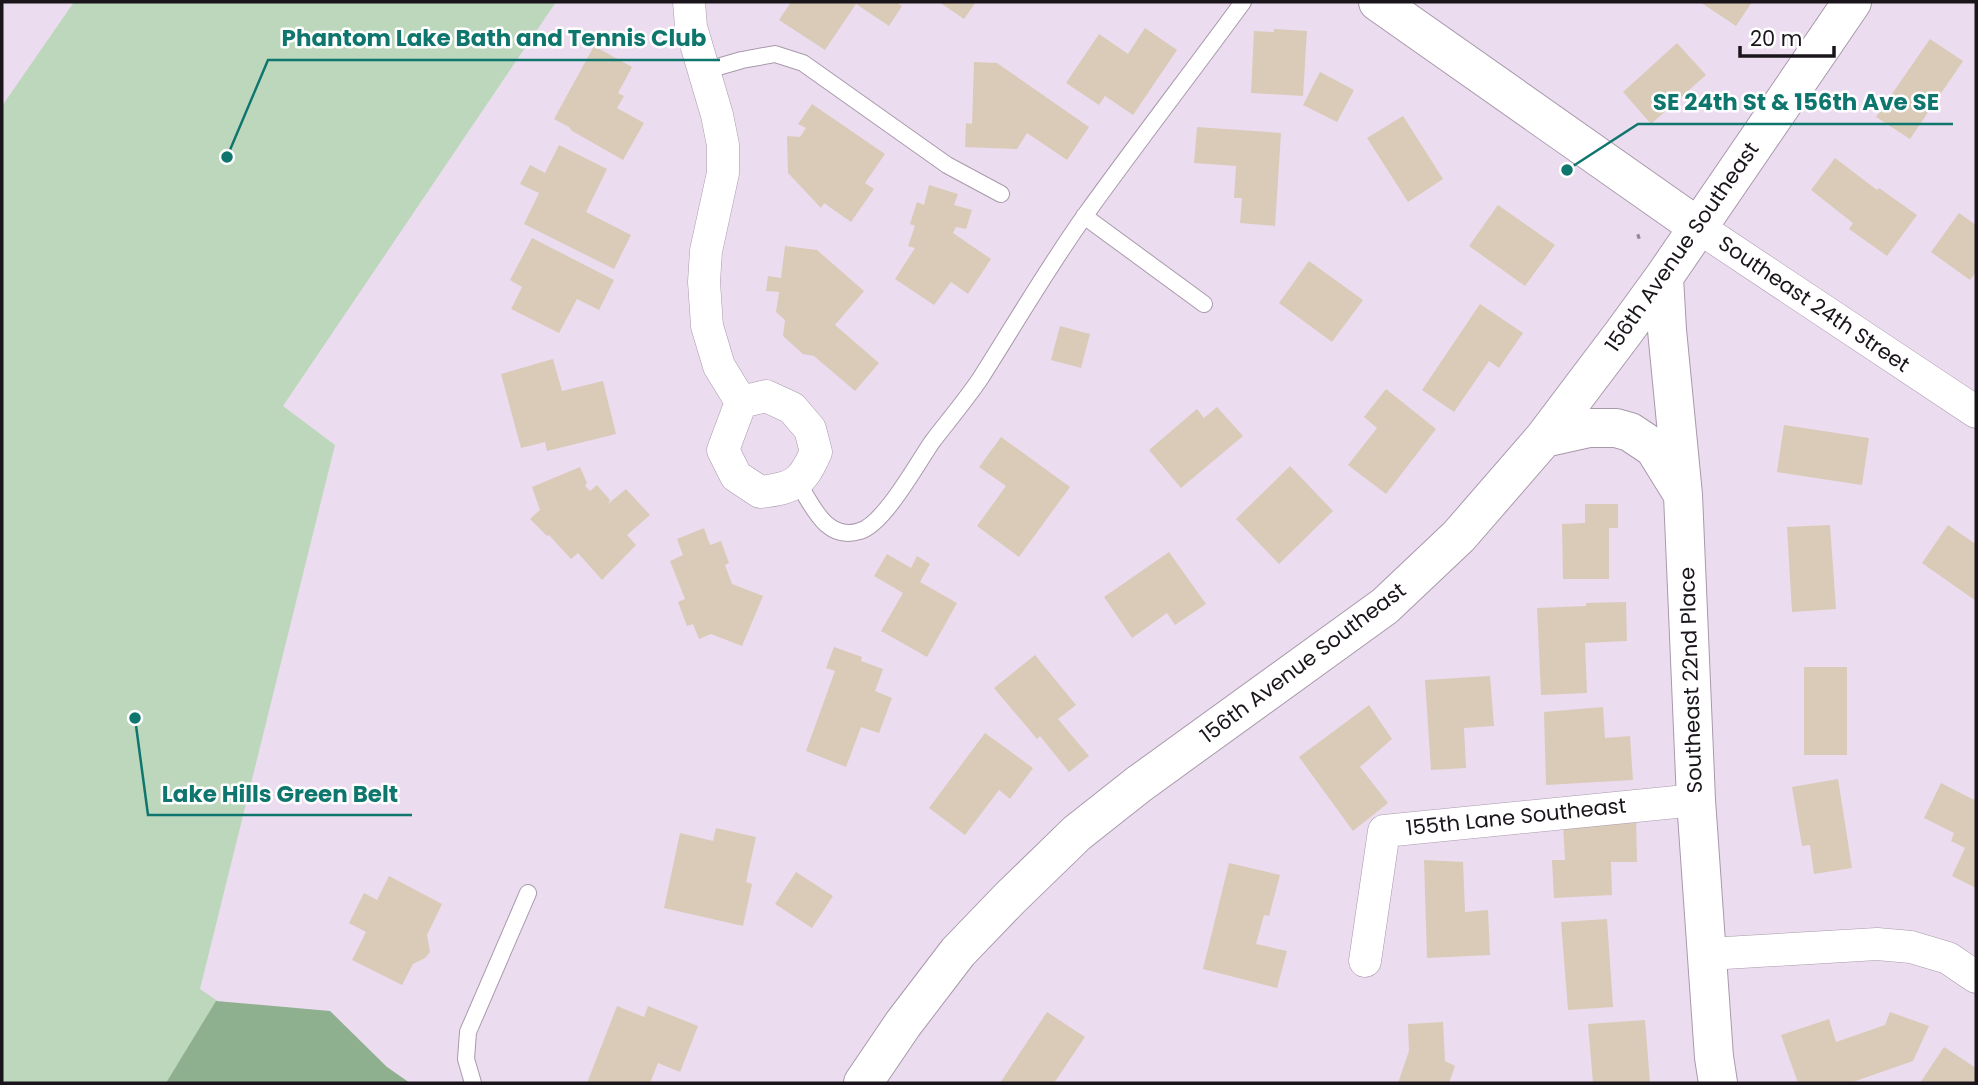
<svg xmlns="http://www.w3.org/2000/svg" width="1978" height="1085" font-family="Poppins,sans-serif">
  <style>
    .green { fill: #bdd7bd }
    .forest { fill: #8eb08f }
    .building { fill: #d9cbb8 }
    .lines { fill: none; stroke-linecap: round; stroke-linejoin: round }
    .lane-casing { stroke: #a899ab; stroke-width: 18 }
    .street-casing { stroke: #a899ab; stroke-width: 33 }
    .secondary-casing { stroke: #a899ab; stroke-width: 40 }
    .path { stroke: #948997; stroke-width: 4.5; stroke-dasharray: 3.5 3.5; stroke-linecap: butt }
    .lane { stroke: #fff; stroke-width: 16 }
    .street { stroke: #fff; stroke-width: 32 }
    .secondary { stroke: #fff; stroke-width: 38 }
    .labels { text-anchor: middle; stroke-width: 5; stroke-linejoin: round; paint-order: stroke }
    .street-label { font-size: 21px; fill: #1a141b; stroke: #fff }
    .leader { fill: none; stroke: #0f766e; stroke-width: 2.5 }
    .callout-dot { fill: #0f766e; stroke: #fff; stroke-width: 2.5 }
    .callout-label { font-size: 23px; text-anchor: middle; font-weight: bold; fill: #0f766e; stroke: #fff; stroke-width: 5; stroke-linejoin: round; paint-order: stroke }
  </style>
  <rect width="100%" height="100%" fill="#ecdcef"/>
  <path class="green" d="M74,2H556L283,406L335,445L200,989L338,1083H2V106Z"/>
  <path class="forest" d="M216,1001L330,1011L387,1067L410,1083H166Z"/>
  <path class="building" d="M791,2H896L902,6L889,26L856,4L825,50L779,20Z
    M939,2H976L964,19Z
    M1700,2H1752L1736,26Z
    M1145,28L1177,50L1133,115L1105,96L1099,105L1066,83L1099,34L1128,54Z
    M1274,29L1307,31L1303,96L1251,93L1254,31L1274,32Z
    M1930,39L1963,61L1910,139L1876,117Z
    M1677,43L1706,75L1651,124L1623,92Z
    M594,46L632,67L618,93L624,96L617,108L644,123L623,160L572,131L569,127L554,119Z
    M974,62L997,63L1089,127L1067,160L1027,133L1017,149L965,147L966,123L972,124Z
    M1320,72L1354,90L1337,122L1303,105Z
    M812,104L885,154L865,183L874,189L851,222L824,203L821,208L788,173L787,136L800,137L806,128L798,124Z
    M1403,116L1443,179L1408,202L1367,138Z
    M1197,127L1281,133L1275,226L1240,223L1242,198H1234L1236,166L1194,163Z
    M559,145L607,169L586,212L631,235L614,269L524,224L539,193L520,184L530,165L545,173Z
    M1835,158L1877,190L1879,188L1917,215L1887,256L1849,229L1853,223L1811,190Z
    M929,185L958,194L954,205L972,210L966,229L956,227L953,233L991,259L968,294L951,282L934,305L895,279L915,248L908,246L915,226L910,224L917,202L924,205Z
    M1498,205L1555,245L1525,286L1469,246Z
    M1959,213L1976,225V272L1970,280L1931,252Z
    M532,238L614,280L599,310L577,299L559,333L511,309L522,287L510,280Z
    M785,246L817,250L864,291L835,325L879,363L855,391L814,356L803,354L783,336L785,320L776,312L779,292L766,291L768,276L781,278Z
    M1309,261L1363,300L1332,342L1279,303Z
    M1480,304L1523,333L1499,368L1489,361L1454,412L1422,390Z
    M1060,326L1090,334L1081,368L1051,360Z
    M553,359L562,391L603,381L616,434L547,451L545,442L521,448L501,374Z
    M1386,389L1436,429L1386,494L1348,465L1377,428L1364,417Z
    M1217,407L1243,436L1181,488L1149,450L1197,409L1204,418Z
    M1784,425L1869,438L1862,485L1777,472Z
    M1001,437L1070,487L1019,557L977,526L1006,486L979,467Z
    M1290,466L1333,511L1279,564L1236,519Z
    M580,467L587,483L585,486L590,491L597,485L610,500L608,504L626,489L650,515L627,535L636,545L602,580L578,553L571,559L549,535L547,536L530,519L540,510L532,487Z
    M1585,504H1618V528H1609V579H1563L1562,524L1585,523Z
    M1830,525L1836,609L1792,612L1787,527Z
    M1948,525L1974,543L1976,540V601L1922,563Z
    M704,528L710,545L721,541L729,563L725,565L732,584L763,596L742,646L711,634L699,639L693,624L687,626L678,602L685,599L670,561L683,555L677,539Z
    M1169,552L1206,604L1175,625L1167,613L1132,638L1104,597Z
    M887,554L911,568L917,556L930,564L920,582L957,603L927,657L881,631L903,593L874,576Z
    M1626,602L1627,641L1585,643L1587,693L1541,695L1537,608L1586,606V603Z
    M834,647L862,657L861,661L883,669L875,691L892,698L879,733L861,727L846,767L806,751L835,671L826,668Z
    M1035,655L1076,705L1058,719L1089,756L1069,772L1040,736L1037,739L994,688Z
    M1804,667H1847V755H1804Z
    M1490,676L1494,726L1464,728L1466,768L1431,770L1425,680Z
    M1369,705L1392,739L1360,767L1388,803L1353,831L1299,757Z
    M1603,707L1605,738L1630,736L1633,780L1546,785L1544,712Z
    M985,733L1033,768L1010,799L999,790L965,835L929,808Z
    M1838,779L1852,868L1814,874L1810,845L1802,846L1792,787Z
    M1941,783L1974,800L1976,795V888L1952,876L1965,848L1951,841L1954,833L1924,818Z
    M1636,817L1637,862H1611L1612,895L1554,898L1552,860H1565L1563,824Z
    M716,828L756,837L746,882L752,884L743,926L664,908L680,833L713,841Z
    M1424,860L1463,862L1465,912L1488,910L1490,955L1427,958Z
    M1229,863L1280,875L1269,916L1264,915L1256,944L1287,951L1277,988L1203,969Z
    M796,872L833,896L812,928L775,904Z
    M389,876L442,904L427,935L430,952L425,958L413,964L402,985L352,960L366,932L349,923L364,893L377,900Z
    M1607,919L1613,1007L1568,1010L1561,922Z
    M617,1006L644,1017L648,1006L698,1026L680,1072L658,1063L650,1083H587Z
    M1047,1012L1085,1037L1054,1083H1000Z
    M1890,1012L1929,1026L1913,1061L1850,1083H1798L1781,1035L1829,1019L1836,1042L1885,1025Z
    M1645,1020L1650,1083H1593L1588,1024Z
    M1443,1022L1445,1061L1455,1066L1449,1083H1398L1409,1051L1408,1024Z
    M1944,1047L1976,1068V1083H1920Z"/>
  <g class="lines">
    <g class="lane-casing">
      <path id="lane" d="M704,71L742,60L775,54L803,63L947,165L1001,194
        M1084,216L1204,304
        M797,481C812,505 826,542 860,531C884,524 917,464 932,442C948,421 965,401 980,379C1015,324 1048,267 1086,214C1137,143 1191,73 1243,2
        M473,1083L466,1059L468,1032L528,893"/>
    </g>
    <g class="street-casing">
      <path id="street" d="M689,2L691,27L717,115L723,145V173L706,251L704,282L707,326L719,366L741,402L723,450L736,476L760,492C795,488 802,483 816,452L810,429L792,408L766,396L741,402
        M1698,227L1976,412
        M1708,954L1877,944L1911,947L1948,958L1976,977
        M1365,961L1384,831L1696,800"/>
    </g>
    <g class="secondary-casing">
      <path id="secondary" d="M1378,2L1698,227
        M1664,277L1667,330L1683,495L1696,800L1714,1057L1718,1083
        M1544,438L1589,428H1616L1630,432L1654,448L1680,490
        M863,1083L903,1024L958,952L1010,898L1077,833L1139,784L1385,606L1459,536L1544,438L1624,332L1664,277L1852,2"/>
    </g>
    <path class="path" d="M1637,237L1640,236"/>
    <use href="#lane" class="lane"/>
    <use href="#street" class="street"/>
    <use href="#secondary" class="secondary"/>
  </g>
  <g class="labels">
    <g class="street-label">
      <text transform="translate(1682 247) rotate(-55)" y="7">156th Avenue Southeast</text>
      <text transform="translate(1814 304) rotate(34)" y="7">Southeast 24th Street</text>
      <text transform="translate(1303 663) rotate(-37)" y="7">156th Avenue Southeast</text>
      <text transform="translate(1691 680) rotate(-92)" y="7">Southeast 22nd Place</text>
      <text transform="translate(1516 817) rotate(-6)" y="7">155th Lane Southeast</text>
    </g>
  </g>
  <path class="leader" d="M227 157L268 60H720M1567 170L1638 124H1953M135 718L148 815H412"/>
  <g class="callout-dot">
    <circle cx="227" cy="157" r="7"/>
    <circle cx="1567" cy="170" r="7"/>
    <circle cx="135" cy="718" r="7"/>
  </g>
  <g class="callout-label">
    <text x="494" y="46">Phantom Lake Bath and Tennis Club</text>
    <text x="1796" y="110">SE 24th St &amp; 156th Ave SE</text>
    <text x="280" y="802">Lake Hills Green Belt</text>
  </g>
  <rect width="1978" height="1085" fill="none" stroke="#1a141b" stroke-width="7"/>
  <path d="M1740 46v10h94v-10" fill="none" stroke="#1a141b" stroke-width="3.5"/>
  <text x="1750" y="46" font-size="21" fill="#1a141b" stroke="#ffffff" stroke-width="5" paint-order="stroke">20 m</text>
</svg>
